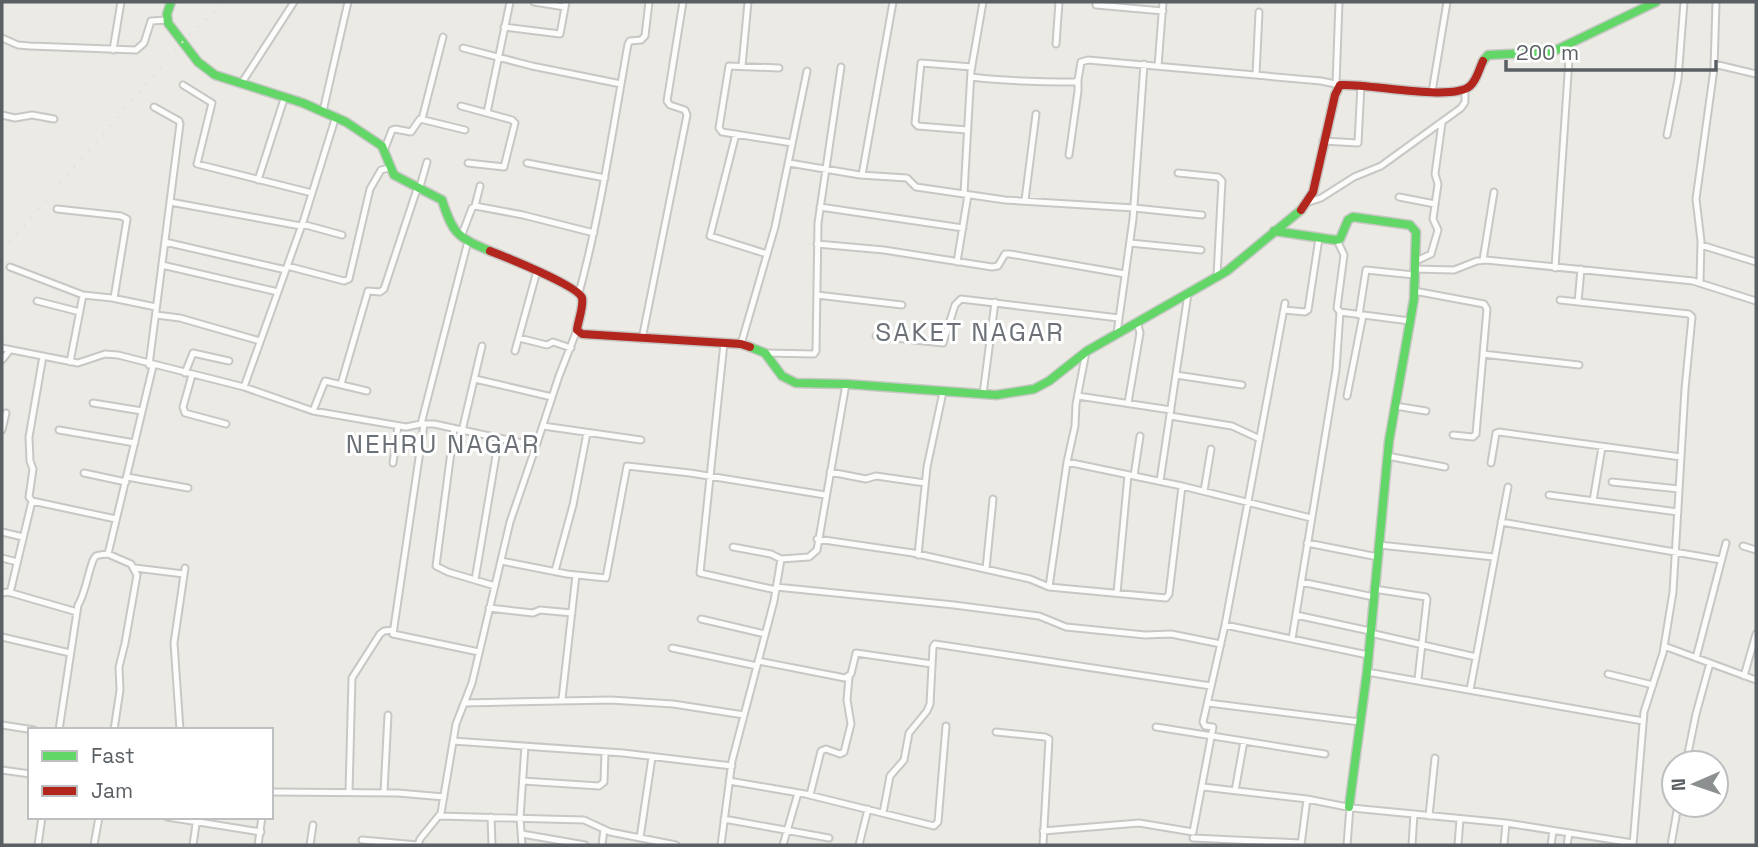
<svg xmlns="http://www.w3.org/2000/svg" width="1758" height="847" font-family="'Space Grotesk',sans-serif">
  <style>
    .lines { fill: none; stroke-linecap: round; stroke-linejoin: round }
    .street-casing { stroke: #c7c7c6; stroke-width: 9 }
    .fast-casing { stroke: #c7c8c6; stroke-width: 11 }
    .jam-casing { stroke: #c7c8c6; stroke-width: 11 }
    .street { stroke: #fcfcfb; stroke-width: 5 }
    .fast { stroke: #63d668; stroke-width: 8 }
    .jam { stroke: #b3261e; stroke-width: 8 }
    .rail { stroke: #e2e2e1; stroke-width: 2; stroke-dasharray: 2 9; stroke-linecap: butt }
    .labels { text-anchor: middle; stroke-width: 6; stroke-linejoin: round; paint-order: stroke }
    .neighbourhood-label { font-size: 26px; letter-spacing: 2px; fill: #6b7176; stroke: #fff }
  </style>
  <rect width="100%" height="100%" fill="#ebeae4"/>
  <g class="lines">
    <g class="street-casing">
      <path id="street" d="M534,2L565,7
        M1096,5L1163,11
        M504,27L560,34L566,2
        M2,38L18,45L30,46L136,50L144,43L151,21L167,20
        M1056,44L1059,2
        M463,48L532,66L621,84
        M113,50L121,2
        M1714,64L1756,74
        M742,66L748,2
        M1158,66L1163,2
        M779,68L729,66L719,128L722,132L792,143
        M1256,75L1259,12
        M971,77C1005,81 1040,82 1075,82L1078,80L1081,62L1088,60L1321,81L1340,85
        M241,84L294,2
        M1336,84L1339,2
        M183,85L212,103L197,164L312,193
        M1432,92L1447,2
        M461,106L512,120L515,123L504,167L468,163
        M323,111L348,2
        M487,113L510,2
        M2,115L15,118L32,115L54,119
        M422,119L443,37
        M967,130L918,126L915,123L921,63L972,67
        M736,134L710,236L767,254
        M1667,135L1678,79L1684,2
        M1323,141L1358,143L1361,85
        M385,148L392,130L395,129L411,132L420,119L465,130
        M1069,155L1078,91V80
        M527,163L605,178
        M789,163L860,175L907,178L916,187L1005,200L1134,208L1202,215
        M1178,173L1218,177L1222,181L1217,276
        M862,175L893,2
        M258,180L284,99
        M419,190L427,162
        M964,193L971,71L983,2
        M1399,197L1435,204
        M1025,200L1036,114
        M170,202L301,226
        M1309,202L1321,198L1354,177L1381,166L1461,108L1465,102V90
        M475,206L480,186
        M820,207L963,228
        M57,209L121,216L127,219L114,298
        M302,224L342,235
        M461,237L472,208L475,206L523,215L594,233
        M1337,240L1344,255L1337,308L1340,312
        M165,242L286,270
        M1130,243L1201,250
        M817,244L884,250L992,267L998,266L1005,254H1010L1125,274
        M1701,245L1756,262
        M1483,260L1494,192
        M957,262L968,195
        M1414,262L1431,254L1438,230L1433,219L1438,184L1435,174L1442,123
        M162,265L278,292
        M287,266L344,281L349,279L370,189L381,170L389,168
        M10,267L83,295L112,298L156,307
        M1555,268L1570,44
        M1414,269L1454,270L1477,261L1486,260L1693,281L1756,301
        M1700,282L1701,241L1696,199L1714,69L1716,2
        M1414,291L1484,304L1487,309L1476,434L1473,437L1453,435
        M579,293C601,211 613,128 628,44L630,41L641,40L645,36L649,2
        M817,295L902,305
        M1560,300L1689,314L1692,317L1685,389L1673,592L1663,653L1644,712L1633,845
        M37,301L80,312
        M1578,302L1581,269
        M1284,310L1305,312L1308,310L1319,238
        M156,315L180,318L260,341
        M1359,315L1366,270L1414,275
        M1117,333L1133,219L1144,64
        M876,336L943,343L955,305L961,299L1119,318
        M519,338L547,345L553,342L571,348
        M642,339L687,115L685,110L670,105L667,101L683,2
        M724,343L700,573L776,590
        M741,344L775,227L807,71
        M2,348L78,363L105,354L118,355L244,387L313,411L406,427L421,424H434L536,446L559,376L577,330
        M515,351L537,271
        M765,353L814,354L816,351L818,223L841,67
        M1483,354L1579,365
        M43,356L29,437L30,461L33,469L29,497L32,501L116,519
        M2,360L10,350
        M70,362L83,295
        M149,365L180,124L179,121L154,107
        M185,373L193,353L229,361
        M192,375L183,407L185,413L226,424
        M1176,375L1242,385
        M475,379L552,397
        M341,384L368,291L380,292L384,289L417,189
        M244,387L304,219L336,116
        M983,394L995,302
        M1078,396L1171,410
        M1347,396L1363,315
        M93,403L142,411
        M1128,403L1140,333L1137,322
        M1395,406L1426,411
        M313,411L325,381L367,391
        M1170,416L1232,426L1260,439
        M421,424L468,241
        M424,424L393,634L479,652
        M543,426L641,440
        M454,429L436,566L448,572L495,586
        M2,430L6,413
        M59,430L135,443
        M462,431L482,346
        M1387,456L1445,467
        M1067,462L1182,486L1311,518
        M393,463L398,426
        M1491,463L1496,433L1499,432L1681,457
        M830,472L866,479L876,476L925,483
        M84,473L126,482
        M1134,476L1140,436
        M127,477L188,488
        M1160,481L1188,294
        M1612,482L1679,489
        M1204,491L1211,449
        M1549,495L1678,512
        M1593,501L1602,447
        M1501,522L1721,560
        M2,532L23,537
        M817,539L913,553L1030,579L1049,587L1166,598L1169,594L1182,486
        M1307,543L1378,557
        M1379,545L1494,557
        M1743,546L1756,550
        M733,547L771,554L781,559
        M918,555L927,467L943,392
        M2,558L17,562
        M501,561L567,574L606,578L627,466L690,473L825,495
        M135,568L184,574
        M986,569L993,499
        M555,571L573,505L587,433
        M475,580L499,438
        M1301,582L1374,597
        M776,587L954,605L1039,616L1066,627L1145,635L1171,634L1221,644
        M1049,587L1067,462L1075,426L1076,404L1086,352
        M1374,589L1426,597L1427,599L1418,679
        M2,593L8,592L77,612
        M10,593L32,501
        M1117,593L1128,475
        M489,608L533,613L540,610L572,613
        M1296,615L1370,631
        M701,619L765,634
        M1225,625L1368,655
        M1370,633L1476,657
        M2,637L70,653
        M1292,639L1336,370L1340,312L1410,321
        M1664,646L1756,680
        M672,648L757,666
        M1696,658L1726,543
        M758,661L845,678L851,674L856,653L932,664
        M1367,672L1643,721
        M1608,674L1653,685
        M1744,676L1756,634
        M1470,690L1508,487
        M562,699L576,575
        M464,703L611,700L673,704L744,715
        M1208,703L1360,722
        M2,725L34,730
        M1156,727L1325,754
        M59,730L78,605C86,594 90,560 96,556C98,555 106,554 108,554
        M114,730L120,690L119,667L125,643L137,575L131,564L108,554L153,366
        M180,730L174,643L185,568
        M996,732L1045,737L1049,739L1043,845
        M453,741L623,753L732,766
        M1686,763L1696,714L1710,663
        M2,770L30,774
        M523,781L599,786L604,782L605,752
        M729,781L805,794L934,826L938,822L946,726
        M1203,787L1307,799L1352,808L1506,823L1633,843
        M1235,791L1244,741
        M271,792L398,793L444,797
        M349,792L352,678L380,634L384,631L393,630
        M384,792L388,715
        M810,795L821,751L826,749L840,754L844,752L851,724L847,700L849,677
        M883,813L890,776L904,760L909,733L927,711L930,704L933,647L935,644L1211,686
        M439,816L584,820L610,832L676,845
        M1429,816L1435,758
        M167,817L261,832
        M491,817L492,845
        M724,819L829,838
        M1043,831L1139,823L1193,832L1213,727L1205,726L1203,722L1225,625L1285,303
        M522,834L585,845
        M640,838L652,757
        M1193,838L1301,843
        M362,840L418,845
        M38,845L42,817
        M94,845L99,817
        M193,845L197,817
        M258,845L262,817
        M310,845L313,825
        M418,845L420,839L441,813L456,724L472,683L510,522L536,446
        M522,845L520,818L525,746
        M602,845L604,829
        M721,845L732,761L774,601L781,559L809,557L817,550L846,384
        M783,845L798,793
        M859,845L868,809
        M1301,845L1307,799
        M1347,845L1350,807
        M1412,845L1414,814
        M1458,845L1460,819
        M1504,845L1506,823
        M1551,845L1553,831
        M1567,845L1569,833
        M1671,845L1678,805"/>
    </g>
    <g class="fast-casing">
      <path id="fast" d="M171,2L167,14L168,23L198,62L215,75L303,103L346,122L382,146L394,175L442,200C453,234 457,237 490,251
        M1483,61L1488,55L1552,52L1656,2
        M1274,231L1335,240L1340,239L1348,220L1353,217L1410,225L1416,232L1414,299L1389,441L1367,672L1349,807
        M750,347L765,353L782,376L796,383L846,384L996,395L1034,389L1049,381L1087,351L1227,271L1301,210"/>
    </g>
    <g class="jam-casing">
      <path id="jam" d="M1301,210L1313,192L1335,95L1340,85C1369,83 1452,102 1470,86C1477,80 1479,69 1483,61
        M490,251C503,256 579,286 582,298C584,306 578,321 577,330L582,334L741,344L750,347"/>
    </g>
    <use href="#street" class="street"/>
    <use href="#fast" class="fast"/>
    <use href="#jam" class="jam"/>
    <path class="rail" d="M2,251L186,38L224,2"/>
  </g>
  <g class="labels">
    <g class="neighbourhood-label">
      <text x="970" y="341">SAKET NAGAR</text>
      <text x="443" y="453">NEHRU NAGAR</text>
    </g>
  </g>
  <rect width="1758" height="847" fill="none" stroke="#5a5f64" stroke-width="7"/>
  <rect x="28" y="728" width="245" height="91" fill="#ffffff" stroke="#bdbfc1" stroke-width="2"/>
  <rect x="42" y="751" width="35" height="10" fill="#63d668" stroke="#bdbfc1" stroke-width="2"/>
  <text x="91" y="763" font-size="21" fill="#5a5f64">Fast</text>
  <rect x="42" y="786" width="35" height="10" fill="#b3261e" stroke="#bdbfc1" stroke-width="2"/>
  <text x="91" y="798" font-size="21" fill="#5a5f64">Jam</text>
  <g transform="translate(1695 784) rotate(268)"><circle r="33" fill="#ffffff" stroke="#bdbfc1" stroke-width="2"/>
  <path d="M0-5L12 26L0 18L-12 26Z" fill="#8d9091"/>
  <text y="-10" font-size="19" font-weight="bold" text-anchor="middle" fill="#5a5f64">N</text>
  </g>
  <path d="M1506 60v10h210v-10" fill="none" stroke="#5a5f64" stroke-width="3.5"/>
  <text x="1516" y="60" font-size="21" fill="#5a5f64" stroke="#ffffff" stroke-width="5" paint-order="stroke">200 m</text>
</svg>
